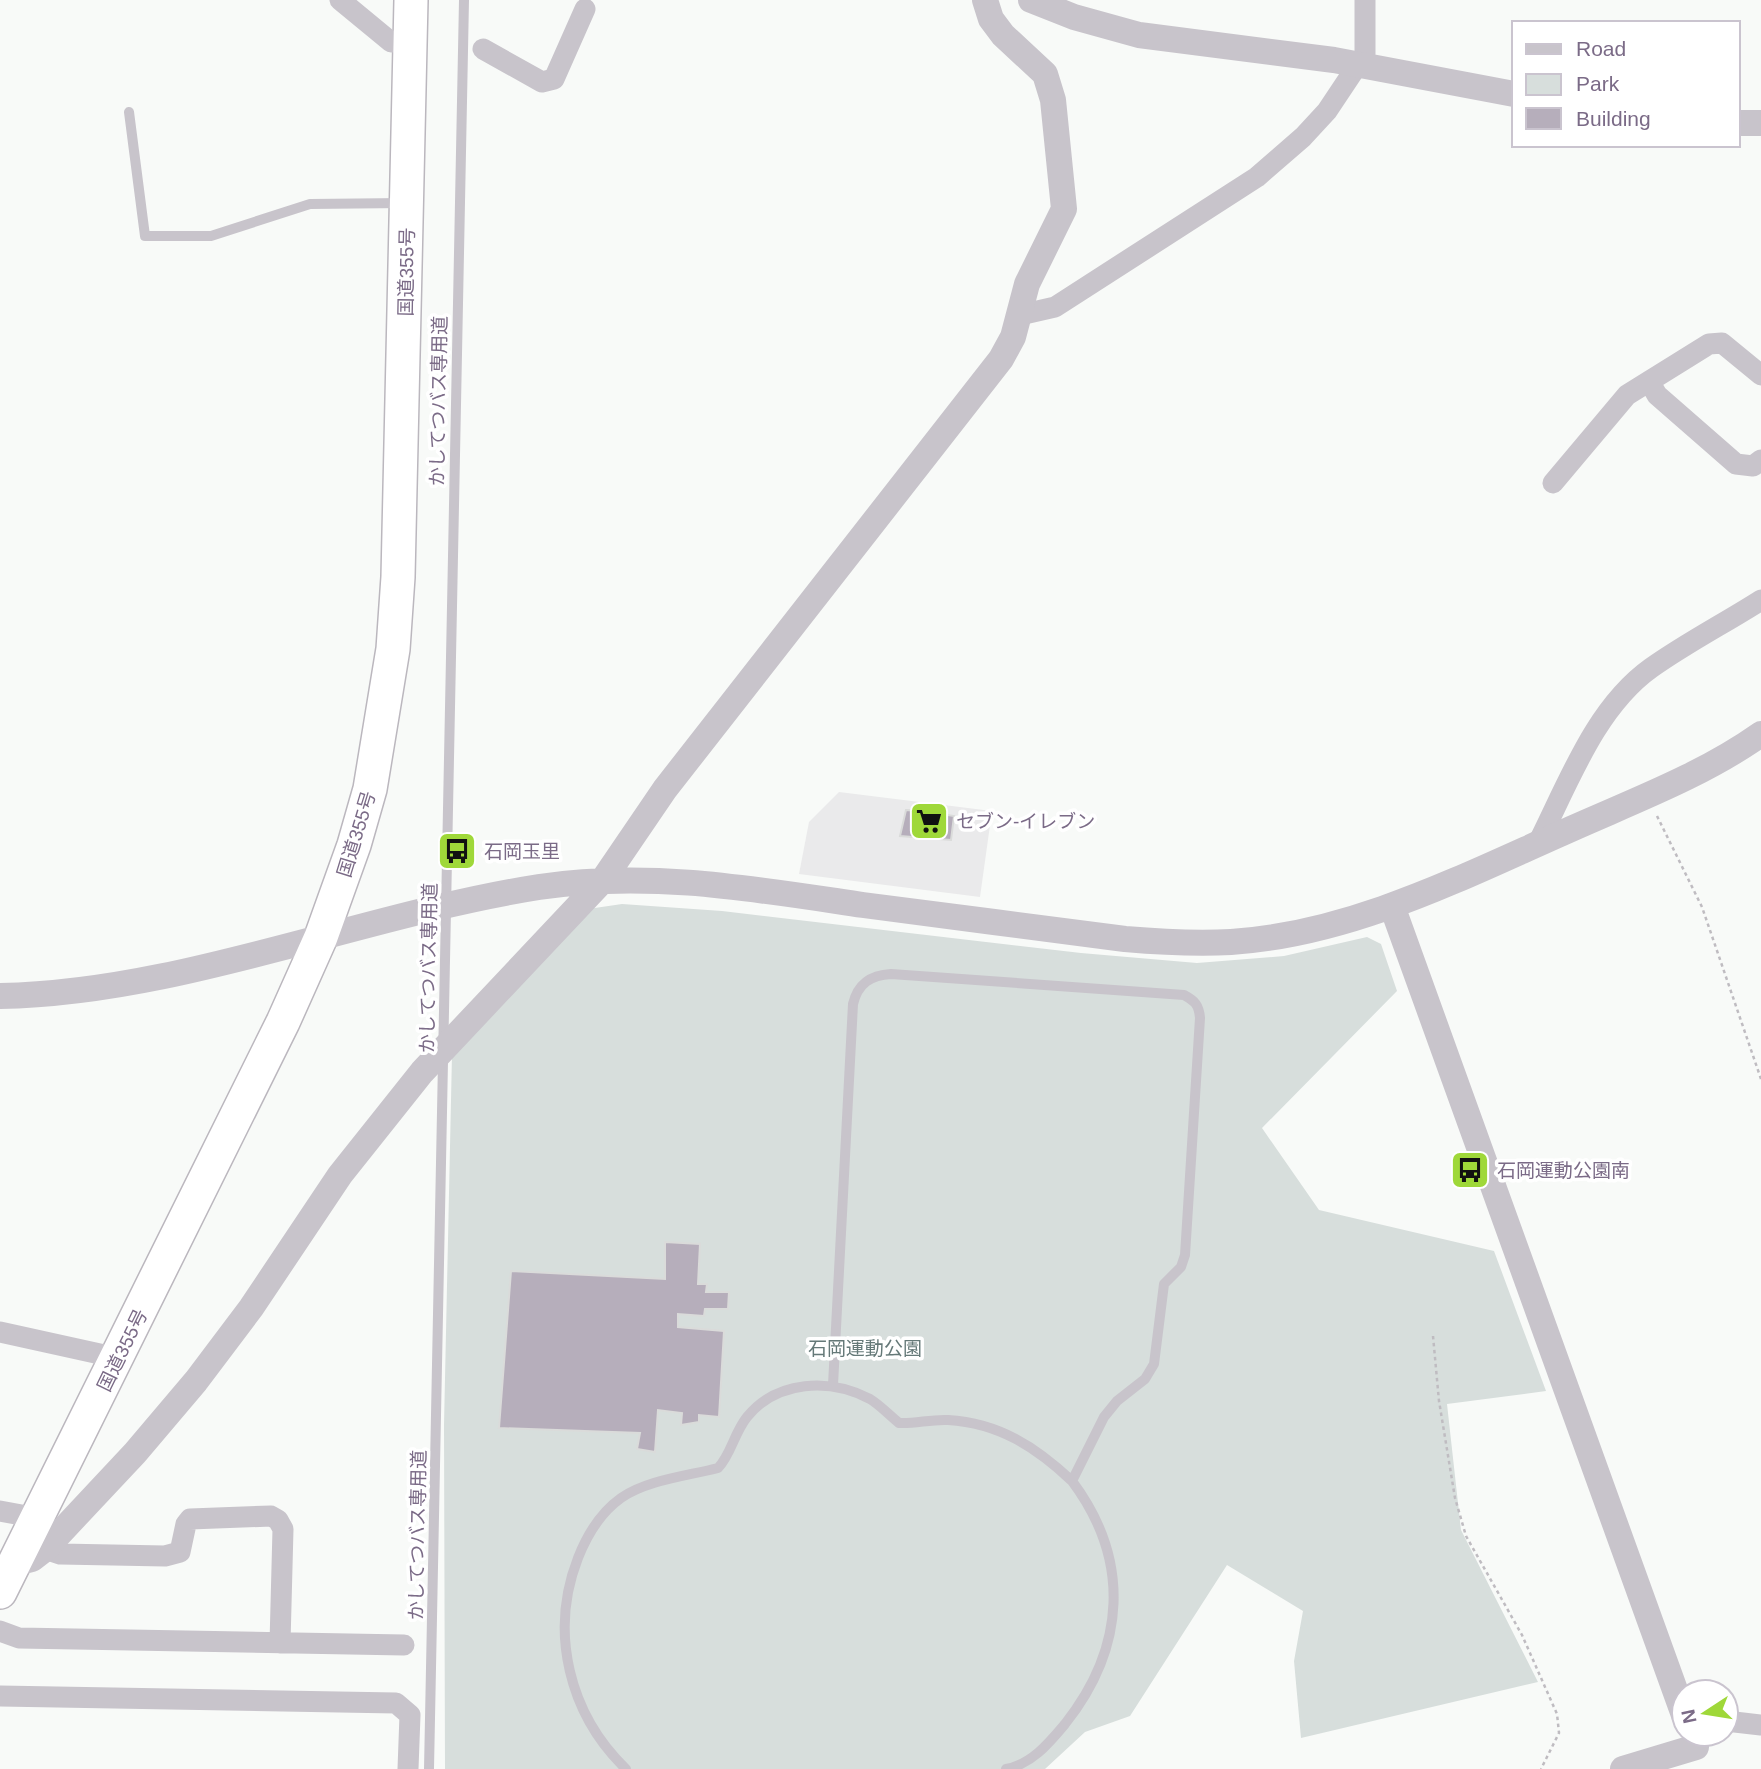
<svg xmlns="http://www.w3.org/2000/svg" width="1761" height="1769" font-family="Arial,'Noto Sans JP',sans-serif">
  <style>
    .built { fill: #eaeaeb }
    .green { fill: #d7dedc }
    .building { fill: #b6aebb; stroke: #dadbda; stroke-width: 2 }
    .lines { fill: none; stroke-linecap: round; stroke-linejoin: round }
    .trunk-casing { stroke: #bbb7be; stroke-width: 36 }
    .path { stroke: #bfbcc1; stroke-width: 2.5; stroke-dasharray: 3.5 3.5; stroke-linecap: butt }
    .service { stroke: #c8c4cb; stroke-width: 10 }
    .minor { stroke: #c8c4cb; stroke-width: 21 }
    .tertiary { stroke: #c8c4cb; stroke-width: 26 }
    .trunk { stroke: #fff; stroke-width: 33 }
    .labels { text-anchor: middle; stroke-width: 7; stroke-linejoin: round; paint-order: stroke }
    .street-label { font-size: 19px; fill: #7b6b87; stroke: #fff }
    .poi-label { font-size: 19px; fill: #7b6b87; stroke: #fff; text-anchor: start }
    .park-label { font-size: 19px; fill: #657978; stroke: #fff }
  </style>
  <rect width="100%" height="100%" fill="#f8faf8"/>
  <path class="built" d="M839,792L992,811L980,897L799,874L809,822Z"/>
  <path class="green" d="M622,904L722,911L1081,953L1197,963L1284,956L1367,937L1381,944L1397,991L1262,1128L1319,1210L1494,1251L1546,1391L1447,1404L1461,1530L1538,1682L1301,1738L1294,1661L1303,1611L1227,1565L1130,1716L1085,1732L1045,1769H445L444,1425L452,1054L588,909Z"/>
  <path class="building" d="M906,810L947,812V815L954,816L951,840L900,836Z
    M665,1242L700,1244L698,1284H707L706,1292H729L728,1309H705L704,1316L678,1314V1327L724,1331L719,1417L699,1415V1422L681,1425L682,1413L658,1410L655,1452L637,1449L640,1433L499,1428L511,1271L665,1279Z"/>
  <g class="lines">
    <g class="trunk-casing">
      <path id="trunk" d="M0,1592L283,1022L321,937L354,845L370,789L393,649L398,577L411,0"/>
    </g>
    <path class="path" d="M1657,816L1702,907L1761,1079
      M1433,1336L1439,1401L1455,1498L1466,1536L1522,1635L1557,1714L1559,1733L1541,1769"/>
    <path class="service" d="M129,112L145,236H211L310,204L404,203
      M833,1385L853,1004C858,983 871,975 891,974L1184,995C1195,1001 1199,1005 1200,1018L1185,1255L1181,1267L1164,1284L1154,1364L1145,1379L1117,1401L1104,1417L1072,1481C1131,1560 1126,1647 1065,1724C1049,1743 1032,1764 1006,1769
      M429,1769L464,0
      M626,1769C569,1714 549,1632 578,1558C587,1535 600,1513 621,1498C647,1480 687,1476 718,1468C731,1455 734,1433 747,1417C777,1380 830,1378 870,1399C880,1405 889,1415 899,1423C915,1424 931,1419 948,1420C999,1423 1036,1447 1072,1481"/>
    <path class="minor" d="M340,0L391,42H410
      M483,49L542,82L554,79L585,9
      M1020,315L1055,307L1257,177L1303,137L1327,111L1365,54V0
      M1649,381L1657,395L1736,464L1753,466L1761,460
      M1553,483L1627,395L1709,344L1722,343L1761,375
      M1538,843C1568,784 1595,708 1651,668C1686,643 1725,623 1761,600
      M0,1332L118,1358
      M0,1511L38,1518
      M45,1549L60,1554L165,1556L180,1552L186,1524L190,1519L271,1516L278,1520L283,1529L280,1643
      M0,1631L19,1638L404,1645
      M0,1696L396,1703L410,1715L408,1769
      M1726,1721L1761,1725"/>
    <path class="tertiary" d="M1031,0L1074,17L1139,35L1334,60L1514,94
      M1738,123H1761
      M1392,906L1684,1715
      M0,996C179,993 361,915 539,887C648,870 755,889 863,905C950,917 1038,927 1125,939C1160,942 1195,944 1231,942C1352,934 1462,877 1571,829C1636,800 1703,775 1761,734
      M13,1564L32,1559L45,1549L135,1453L196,1381L251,1308L340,1175L422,1072L603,880L665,789L1001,359L1013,337L1027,284L1064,209L1053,100L1045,74L1003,35L991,19L985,0
      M1623,1769L1696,1747"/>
    <use href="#trunk" class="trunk"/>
  </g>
  <defs>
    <g id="supermarket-square" transform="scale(2.0125)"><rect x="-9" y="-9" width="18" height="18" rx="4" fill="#9fd839" stroke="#fff"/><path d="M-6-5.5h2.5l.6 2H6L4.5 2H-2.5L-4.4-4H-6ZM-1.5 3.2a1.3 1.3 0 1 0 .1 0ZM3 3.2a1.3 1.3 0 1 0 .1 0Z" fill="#111"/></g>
    <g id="bus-square" transform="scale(2.0125)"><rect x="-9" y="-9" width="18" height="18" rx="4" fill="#9fd839" stroke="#fff"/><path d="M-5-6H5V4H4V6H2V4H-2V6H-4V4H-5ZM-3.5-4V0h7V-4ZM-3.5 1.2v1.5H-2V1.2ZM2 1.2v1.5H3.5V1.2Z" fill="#111"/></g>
  </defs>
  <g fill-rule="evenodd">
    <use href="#supermarket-square" x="929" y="821"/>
    <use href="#bus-square" x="457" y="851"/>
    <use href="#bus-square" x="1470" y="1170"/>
  </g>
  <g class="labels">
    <g class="street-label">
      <text transform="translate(406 272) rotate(-89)" y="7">国道355号</text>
      <text transform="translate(438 401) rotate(-89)" y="7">かしてつバス専用道</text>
      <text transform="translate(356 834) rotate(-73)" y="7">国道355号</text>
      <text transform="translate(428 968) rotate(-89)" y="7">かしてつバス専用道</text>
      <text transform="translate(122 1350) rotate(-64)" y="7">国道355号</text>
      <text transform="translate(417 1535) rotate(-89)" y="7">かしてつバス専用道</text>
    </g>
    <g class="poi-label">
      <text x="956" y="828">セブン-イレブン</text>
      <text x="484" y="858">石岡玉里</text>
      <text x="1497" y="1177">石岡運動公園南</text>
    </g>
    <g class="park-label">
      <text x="865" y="1355">石岡運動公園</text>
    </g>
  </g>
  <rect x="1512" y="21" width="228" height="126" fill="#ffffff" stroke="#cac4cf" stroke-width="2"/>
  <rect x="1526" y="44" width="35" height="10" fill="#c8c4cb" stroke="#cac4cf" stroke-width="2"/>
  <text x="1576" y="56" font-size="21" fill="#7b6b87">Road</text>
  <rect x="1526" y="74" width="35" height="21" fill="#d7dedc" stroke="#cac4cf" stroke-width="2"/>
  <text x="1576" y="91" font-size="21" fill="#7b6b87">Park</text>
  <rect x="1526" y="108" width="35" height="21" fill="#b6aebb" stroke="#cac4cf" stroke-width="2"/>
  <text x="1576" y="126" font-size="21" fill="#7b6b87">Building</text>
  <g transform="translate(1705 1713) rotate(258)"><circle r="33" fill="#ffffff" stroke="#cac4cf" stroke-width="2"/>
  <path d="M0-5L12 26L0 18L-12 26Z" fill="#9fd839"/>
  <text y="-10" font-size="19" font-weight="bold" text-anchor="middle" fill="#7b6b87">N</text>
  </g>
</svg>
